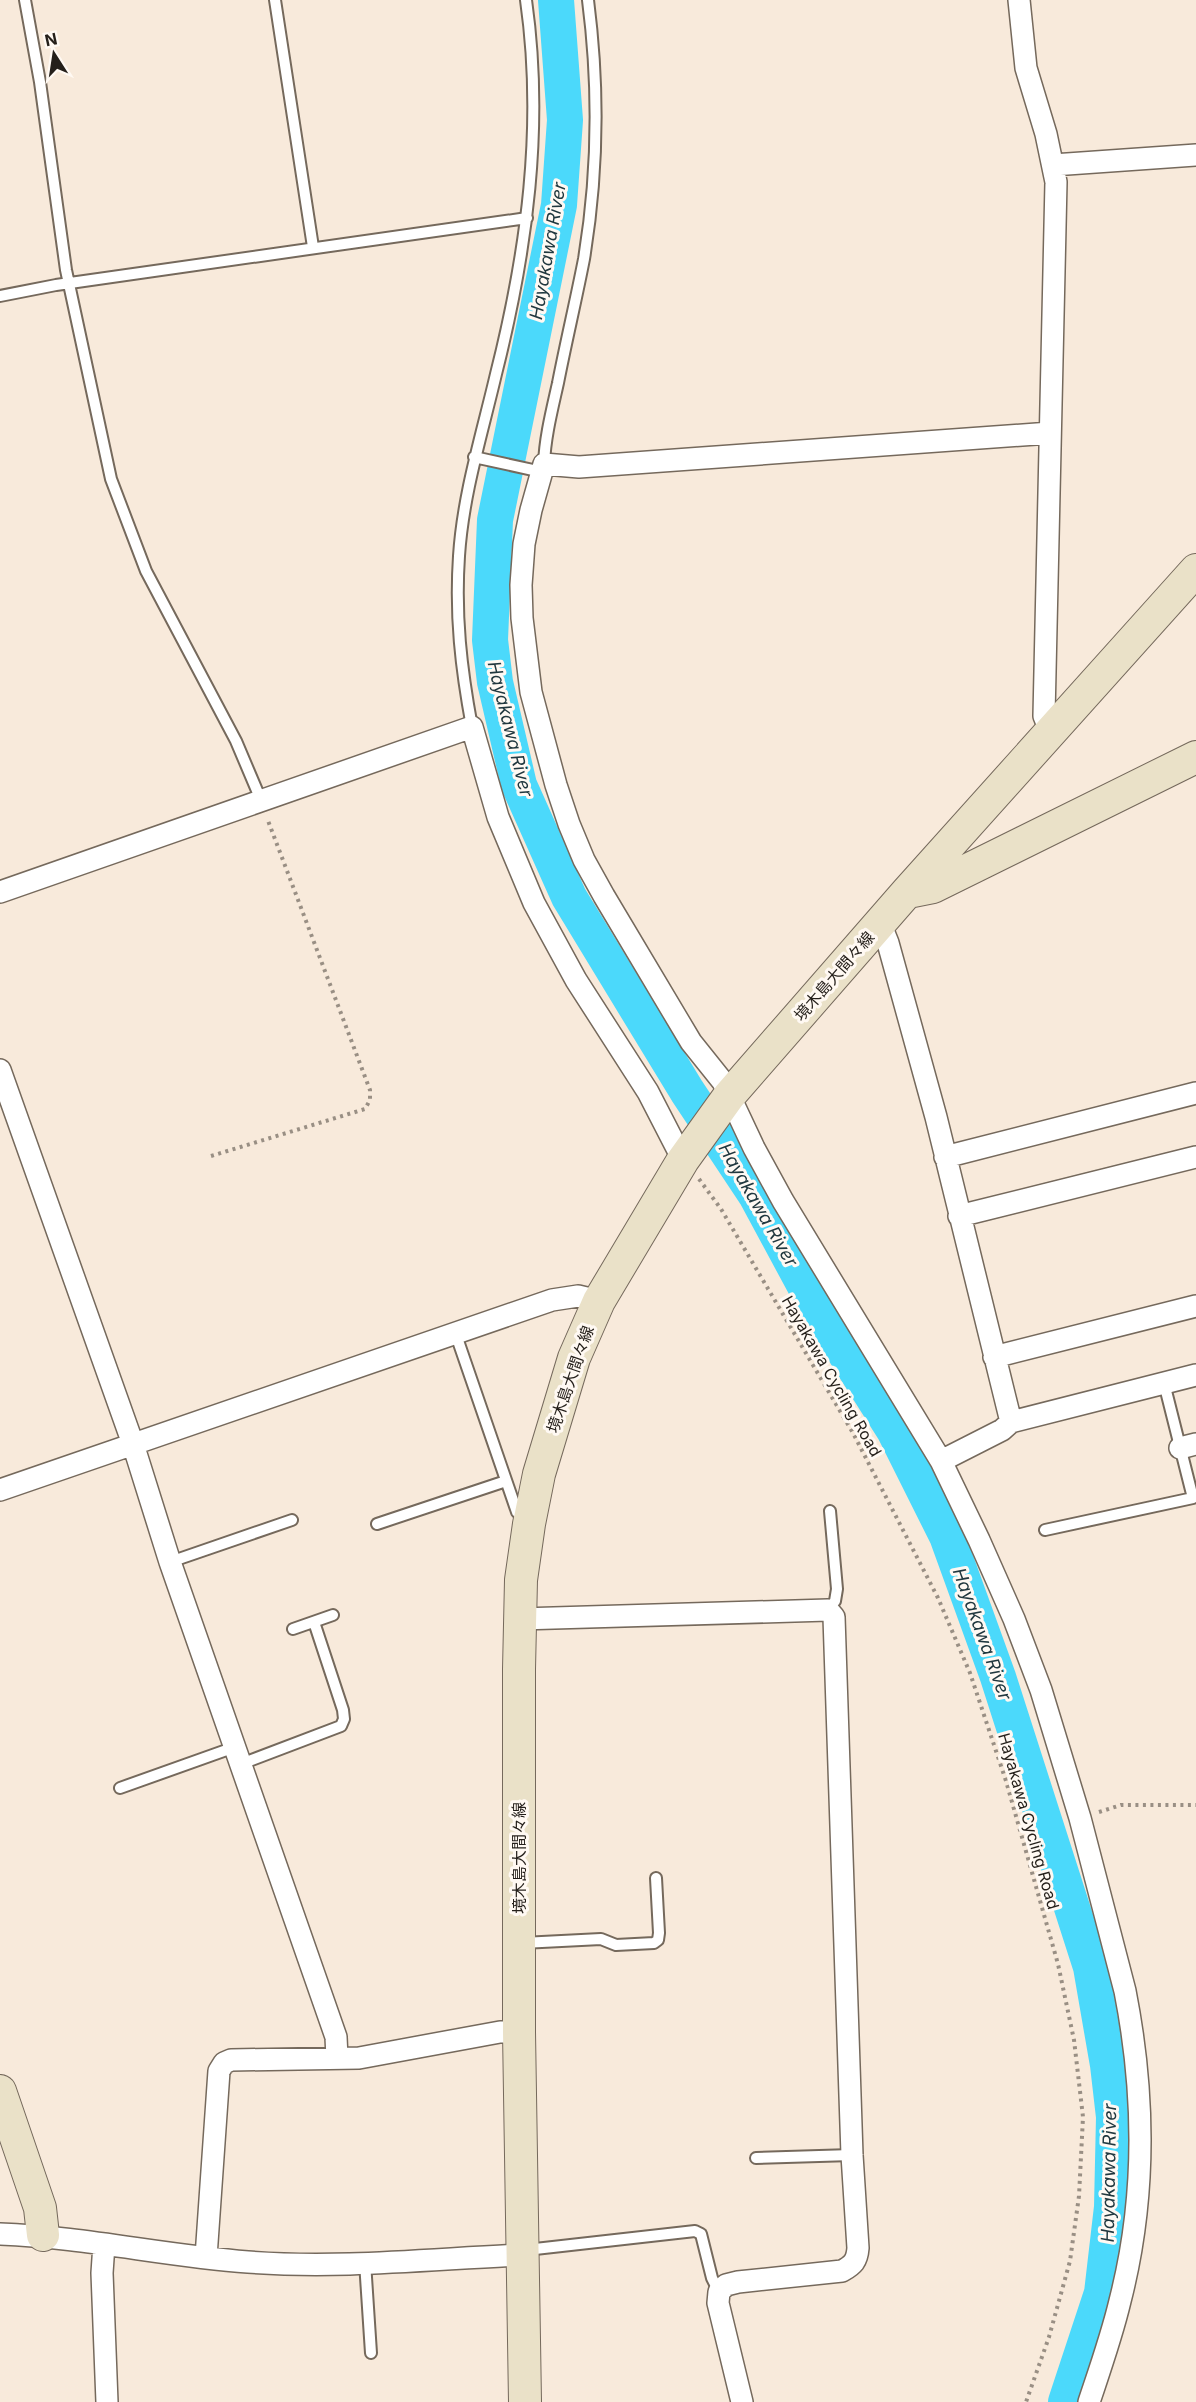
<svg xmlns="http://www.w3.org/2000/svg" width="1196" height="2402" font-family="Inter,'Noto Sans JP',sans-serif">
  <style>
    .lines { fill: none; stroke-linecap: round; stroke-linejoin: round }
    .river { stroke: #4bd9fb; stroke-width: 36 }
    .lane-casing { stroke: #75695c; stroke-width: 14 }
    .street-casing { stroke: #75695c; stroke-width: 24 }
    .secondary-casing { stroke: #75695c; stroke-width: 34 }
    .path { stroke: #998f84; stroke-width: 4; stroke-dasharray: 3 4.5; stroke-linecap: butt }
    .lane { stroke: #fff; stroke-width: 10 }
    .street { stroke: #fff; stroke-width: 21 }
    .secondary { stroke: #eae1c8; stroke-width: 32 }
    .labels { text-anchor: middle; stroke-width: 6; stroke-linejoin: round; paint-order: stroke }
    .street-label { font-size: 16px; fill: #241f1a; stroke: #fff9f3 }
    .water-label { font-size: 18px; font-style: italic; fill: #21383f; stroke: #fff9f3 }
  </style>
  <rect width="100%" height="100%" fill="#f8eadb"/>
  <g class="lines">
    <path class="river" d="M556,0L565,120L559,205L495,520L490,640L495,682L519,785L569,897L687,1091L756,1195L818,1310L894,1430L947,1536L998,1677L1091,1967L1108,2065L1114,2117L1112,2207L1102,2293L1066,2402"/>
    <g class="lane-casing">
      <path id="lane" d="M25,0L40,82L66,270L111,479L146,571L236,741L261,800
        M275,0L313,247
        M0,296L56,285L527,218
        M474,457L542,472
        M544,464C545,437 552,410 558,383C566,342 576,300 584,259C598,174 599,85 588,0
        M472,727C461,668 455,616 459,556C463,494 482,434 496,374C527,251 544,126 526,0
        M455,1332L517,1512L524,1520
        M377,1524L506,1481
        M1045,1530L1193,1498L1164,1383
        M170,1562L292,1520
        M828,1610L835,1601L837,1589L830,1511
        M293,1629L333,1615
        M241,1764L341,1726L344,1719L343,1710L314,1622
        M120,1788L235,1747
        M522,1943L601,1939L616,1945L654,1943L658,1940L659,1933L656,1878
        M756,2158L852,2155
        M527,2253L535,2249L695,2231L701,2234L712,2278L719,2292
        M365,2262L371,2353"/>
    </g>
    <g class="street-casing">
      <path id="street" d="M1019,0L1026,68L1046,134L1056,182L1044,716L1051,733
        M1053,165L1196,155
        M1050,433L579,467L544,464L531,510L524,544L521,585L522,618L531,692L556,785L569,824L584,860L604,896L691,1042L723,1082L754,1148L783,1201L941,1461L979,1540L1014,1619L1041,1690L1080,1818L1125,1991C1145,2093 1146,2200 1120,2301C1112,2335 1100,2369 1089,2402
        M0,892L472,727L498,817L534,903L576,980L648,1092L683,1160
        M880,923L888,943L936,1117L1011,1422L1002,1430L941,1461
        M0,1070L133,1444L170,1562L336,2037L337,2058
        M945,1157L1196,1093
        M959,1216L1196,1157
        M994,1357L1196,1306
        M1011,1422L1196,1375
        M1180,1448L1196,1444
        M0,1490L552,1300L578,1296L599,1301
        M520,1619L828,1610L834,1617L852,2155L858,2248C857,2261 853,2265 842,2271L738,2282L726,2285L719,2292L718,2303L742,2402
        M0,2234C84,2237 165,2256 248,2262C339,2269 431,2259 521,2255
        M104,2244L102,2273L107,2402
        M206,2257L219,2071L224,2063L231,2060L359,2058L500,2032H519"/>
    </g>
    <g class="secondary-casing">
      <path id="secondary" d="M908,892L933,887L1196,757
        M0,2091L40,2208L43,2235
        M525,2402L519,2032V1669L521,1580L529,1524L539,1474L574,1358L599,1301L683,1160L729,1096L907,892L1196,570"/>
    </g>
    <path class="path" d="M211,1156L365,1109L370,1100V1090L267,818
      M699,1179L721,1209L853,1433L938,1598L970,1673L1006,1781L1058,1964L1074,2040L1083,2117L1079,2196L1070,2261L1049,2337L1026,2402
      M1099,1812L1121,1805H1196"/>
    <use href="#lane" class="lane"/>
    <use href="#street" class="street"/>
    <use href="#secondary" class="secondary"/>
  </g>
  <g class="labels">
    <g class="street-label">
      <text transform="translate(834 976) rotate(-49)" y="6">境木島大間々線</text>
      <text transform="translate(832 1376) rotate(60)" y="6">Hayakawa Cycling Road</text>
      <text transform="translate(570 1379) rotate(-71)" y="6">境木島大間々線</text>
      <text transform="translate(1029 1821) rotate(74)" y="6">Hayakawa Cycling Road</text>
      <text transform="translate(519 1858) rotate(-90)" y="6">境木島大間々線</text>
    </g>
    <g class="water-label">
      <text transform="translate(548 251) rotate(-80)" y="6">Hayakawa River</text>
      <text transform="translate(510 729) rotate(76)" y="6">Hayakawa River</text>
      <text transform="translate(758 1205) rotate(60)" y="6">Hayakawa River</text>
      <text transform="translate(982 1634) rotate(70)" y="6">Hayakawa River</text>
      <text transform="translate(1109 2173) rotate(-89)" y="6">Hayakawa River</text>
    </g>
  </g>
  <g transform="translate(54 54) rotate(348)" stroke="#fff9f3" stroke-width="4.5" paint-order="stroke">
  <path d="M0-4.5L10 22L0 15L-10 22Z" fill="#241f1a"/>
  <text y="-9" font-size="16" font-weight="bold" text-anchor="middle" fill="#241f1a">N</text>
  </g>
</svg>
